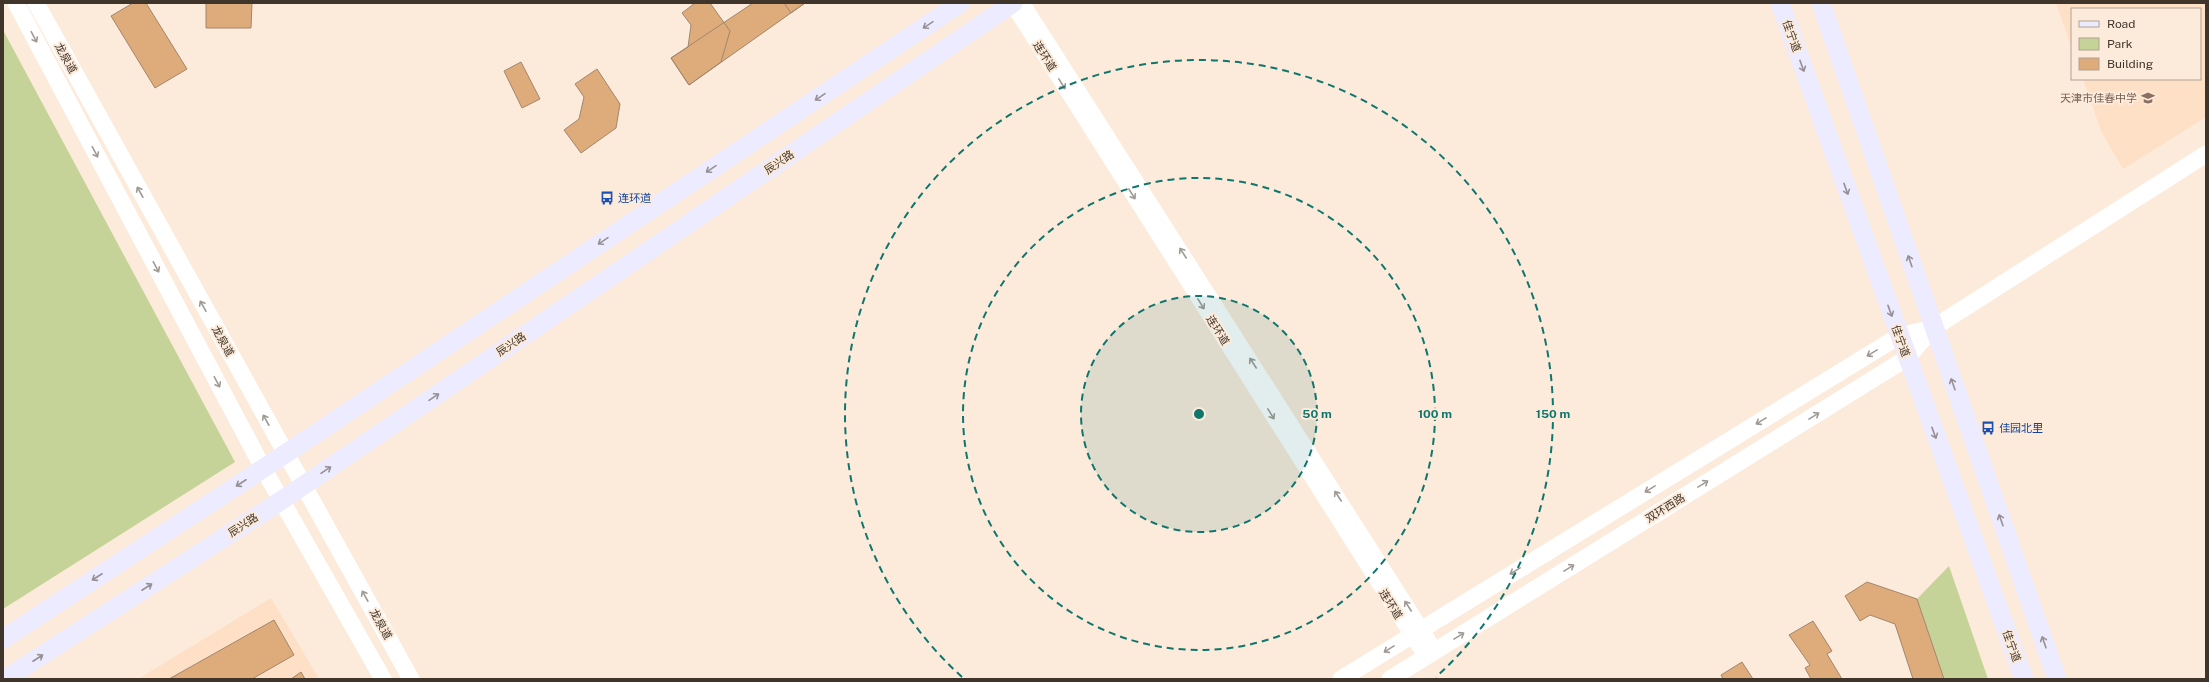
<svg xmlns="http://www.w3.org/2000/svg" width="2209" height="682" font-family="'Public Sans','Noto Sans SC',sans-serif">
  <style>
    .built { fill: #fde0c6 }
    .green { fill: #c6d398 }
    .building { fill: #deab7b; stroke: #a2866e }
    .lines { fill: none; stroke-linecap: round; stroke-linejoin: round }
    .minor { stroke: #fff; stroke-width: 14 }
    .tertiary { stroke: #fff; stroke-width: 17 }
    .secondary { stroke: #ecebff; stroke-width: 19 }
    .oneway { stroke: #969094 }
    .oneway2 { stroke: #a09a94 }
    .ring { fill: none; stroke: #0f766e; stroke-width: 2; stroke-dasharray: 7 5 }
    .labels { text-anchor: middle; stroke-width: 4; stroke-linejoin: round; paint-order: stroke }
    .street-label { font-size: 11px; fill: #40352a; stroke: #fceada }
    .education-label { font-size: 11px; fill: #785e54; stroke: #fceada; text-anchor: end }
    .transit-label { font-size: 11px; fill: #164399; stroke: #fceada; text-anchor: start }
    .centre { fill: #0f766e; stroke: #fceada; stroke-width: 2 }
    .ring-label { font-size: 12px; text-anchor: middle; font-weight: bold; fill: #0f766e; stroke: #fceada; stroke-width: 4; stroke-linejoin: round; paint-order: stroke }
  </style>
  <rect width="100%" height="100%" fill="#fceada"/>
  <path class="built" d="M2056,3H2206V117L2123,169L2101,131L2083,79H2200V9H2072V48Z
    M271,598L319,679H138Z"/>
  <path class="green" d="M3,30L235,462L3,609Z
    M1949,566L1988,679H1944L1917,599Z"/>
  <path class="building" d="M133,3H146L187,69L155,88L111,16Z
    M206,3H252L251,28H206Z
    M695,3H710L730,31L721,62L689,85L671,58L688,47L691,25L682,13Z
    M753,3H805L689,85L671,58Z
    M784,3H805L791,13Z
    M521,62L540,99L522,108L504,71Z
    M597,69L620,104L616,128L581,153L564,130L579,119L584,97L575,84Z
    M1867,582L1917,599L1944,679H1913L1895,624L1870,615L1860,621L1845,596Z
    M274,620L294,655L252,679H169Z
    M1813,621L1832,651L1827,654L1842,679H1811L1805,668L1810,665L1789,635Z
    M1742,662L1753,679H1723L1721,675Z
    M301,672L305,679H291Z"/>
  <g class="lines">
    <path class="minor" d="M1011,3L1425,657
      M1023,3L1436,651"/>
    <path class="tertiary" d="M16,3L263,468L383,679
      M36,3L411,679
      M1341,679L1899,336L1933,328L2206,154
      M1390,679L1907,358L1933,328"/>
    <path class="secondary" d="M1780,3L2024,679
      M1821,3L2057,679
      M3,639L285,454L960,3
      M5,679L282,500L1013,3"/>
  </g>
  <defs><path id="oneway-shaft" d="M-6 0H5M1.5-3L5.5 0L1.5 3" fill="none" stroke-width="1.6" stroke-linecap="round" stroke-linejoin="round"/></defs>
  <g class="oneway">
    <use href="#oneway-shaft" transform="translate(928 25) rotate(146)"/>
    <use href="#oneway-shaft" transform="translate(1802 66) rotate(70)"/>
    <use href="#oneway-shaft" transform="translate(820 97) rotate(146)"/>
    <use href="#oneway-shaft" transform="translate(711 169) rotate(146)"/>
    <use href="#oneway-shaft" transform="translate(1846 189) rotate(70)"/>
    <use href="#oneway-shaft" transform="translate(603 241) rotate(146)"/>
    <use href="#oneway-shaft" transform="translate(1910 261) rotate(-109)"/>
    <use href="#oneway-shaft" transform="translate(1890 311) rotate(70)"/>
    <use href="#oneway-shaft" transform="translate(1953 384) rotate(-109)"/>
    <use href="#oneway-shaft" transform="translate(434 397) rotate(-34)"/>
    <use href="#oneway-shaft" transform="translate(1934 433) rotate(70)"/>
    <use href="#oneway-shaft" transform="translate(326 470) rotate(-34)"/>
    <use href="#oneway-shaft" transform="translate(241 483) rotate(147)"/>
    <use href="#oneway-shaft" transform="translate(2001 520) rotate(-109)"/>
    <use href="#oneway-shaft" transform="translate(97 577) rotate(147)"/>
    <use href="#oneway-shaft" transform="translate(147 587) rotate(-33)"/>
    <use href="#oneway-shaft" transform="translate(2044 642) rotate(-109)"/>
    <use href="#oneway-shaft" transform="translate(38 658) rotate(-33)"/>
  </g>
  <g class="oneway2">
    <use href="#oneway-shaft" transform="translate(34 37) rotate(62)"/>
    <use href="#oneway-shaft" transform="translate(1062 84) rotate(58)"/>
    <use href="#oneway-shaft" transform="translate(95 152) rotate(62)"/>
    <use href="#oneway-shaft" transform="translate(140 192) rotate(-119)"/>
    <use href="#oneway-shaft" transform="translate(1132 194) rotate(58)"/>
    <use href="#oneway-shaft" transform="translate(1183 253) rotate(-123)"/>
    <use href="#oneway-shaft" transform="translate(156 267) rotate(62)"/>
    <use href="#oneway-shaft" transform="translate(1201 304) rotate(58)"/>
    <use href="#oneway-shaft" transform="translate(203 306) rotate(-119)"/>
    <use href="#oneway-shaft" transform="translate(1872 353) rotate(149)"/>
    <use href="#oneway-shaft" transform="translate(1253 363) rotate(-123)"/>
    <use href="#oneway-shaft" transform="translate(217 382) rotate(62)"/>
    <use href="#oneway-shaft" transform="translate(1271 414) rotate(58)"/>
    <use href="#oneway-shaft" transform="translate(1814 416) rotate(-32)"/>
    <use href="#oneway-shaft" transform="translate(266 420) rotate(-119)"/>
    <use href="#oneway-shaft" transform="translate(1761 421) rotate(149)"/>
    <use href="#oneway-shaft" transform="translate(1703 484) rotate(-32)"/>
    <use href="#oneway-shaft" transform="translate(1650 489) rotate(149)"/>
    <use href="#oneway-shaft" transform="translate(1338 496) rotate(-123)"/>
    <use href="#oneway-shaft" transform="translate(1569 568) rotate(-32)"/>
    <use href="#oneway-shaft" transform="translate(1515 571) rotate(149)"/>
    <use href="#oneway-shaft" transform="translate(365 596) rotate(-119)"/>
    <use href="#oneway-shaft" transform="translate(1408 606) rotate(-123)"/>
    <use href="#oneway-shaft" transform="translate(1459 636) rotate(-32)"/>
    <use href="#oneway-shaft" transform="translate(1389 649) rotate(148)"/>
  </g>
  <circle cx="1199" cy="414" r="118" fill="#0f766e" fill-opacity=".12"/>
  <g class="ring">
    <circle cx="1199" cy="414" r="118"/>
    <circle cx="1199" cy="414" r="236"/>
    <path d="M962 677A354 354 0 1 1 1436 677"/>
  </g>
  <defs>
    <g id="school-bare" transform="scale(1.08)"><path d="M0-5L7-2L0 1L-7-2ZM-4 1L0 2.5L4 1V4Q0 6-4 4Z" fill="#8d6e63" stroke="#fceada" stroke-width="2.5" paint-order="stroke"/></g>
    <g id="bus-bare" transform="scale(1.08)"><path d="M-5-6H5V4H4V6H2V4H-2V6H-4V4H-5ZM-3.5-4V0h7V-4ZM-3.5 1.2v1.5H-2V1.2ZM2 1.2v1.5H3.5V1.2Z" fill="#1a4fb4" stroke="#fceada" stroke-width="2.5" paint-order="stroke"/></g>
  </defs>
  <g fill-rule="evenodd">
    <use href="#school-bare" x="2148" y="98"/>
    <use href="#bus-bare" x="607" y="198"/>
    <use href="#bus-bare" x="1988" y="428"/>
  </g>
  <g class="labels">
    <g class="street-label">
      <text transform="translate(1792 36) rotate(70)" y="4">佳宁道</text>
      <text transform="translate(1045 56) rotate(58)" y="4">连环道</text>
      <text transform="translate(66 58) rotate(61)" y="4">龙泉道</text>
      <text transform="translate(779 162) rotate(-34)" y="4">辰兴路</text>
      <text transform="translate(1218 330) rotate(58)" y="4">连环道</text>
      <text transform="translate(223 341) rotate(61)" y="4">龙泉道</text>
      <text transform="translate(1901 341) rotate(70)" y="4">佳宁道</text>
      <text transform="translate(511 344) rotate(-34)" y="4">辰兴路</text>
      <text transform="translate(1665 508) rotate(-32)" y="4">双环西路</text>
      <text transform="translate(243 525) rotate(-33)" y="4">辰兴路</text>
      <text transform="translate(1391 604) rotate(58)" y="4">连环道</text>
      <text transform="translate(381 624) rotate(61)" y="4">龙泉道</text>
      <text transform="translate(2012 646) rotate(70)" y="4">佳宁道</text>
    </g>
    <g class="education-label">
      <text x="2137" y="102">天津市佳春中学</text>
    </g>
    <g class="transit-label">
      <text x="618" y="202">连环道</text>
      <text x="1999" y="432">佳园北里</text>
    </g>
  </g>
  <circle cx="1199" cy="414" r="6" class="centre"/>
  <g class="ring-label">
    <text x="1317" y="418">50 m</text>
    <text x="1435" y="418">100 m</text>
    <text x="1553" y="418">150 m</text>
  </g>
  <rect width="2209" height="682" fill="none" stroke="#40352a" stroke-width="8"/>
  <rect x="2071" y="8" width="130" height="72" fill="#fceada" stroke="#b1a294"/>
  <rect x="2079" y="21" width="20" height="6" fill="#ecebff" stroke="#b1a294"/>
  <text x="2107" y="28" font-size="12" fill="#40352a">Road</text>
  <rect x="2079" y="38" width="20" height="12" fill="#c6d398" stroke="#b1a294"/>
  <text x="2107" y="48" font-size="12" fill="#40352a">Park</text>
  <rect x="2079" y="58" width="20" height="12" fill="#deab7b" stroke="#b1a294"/>
  <text x="2107" y="68" font-size="12" fill="#40352a">Building</text>
</svg>
